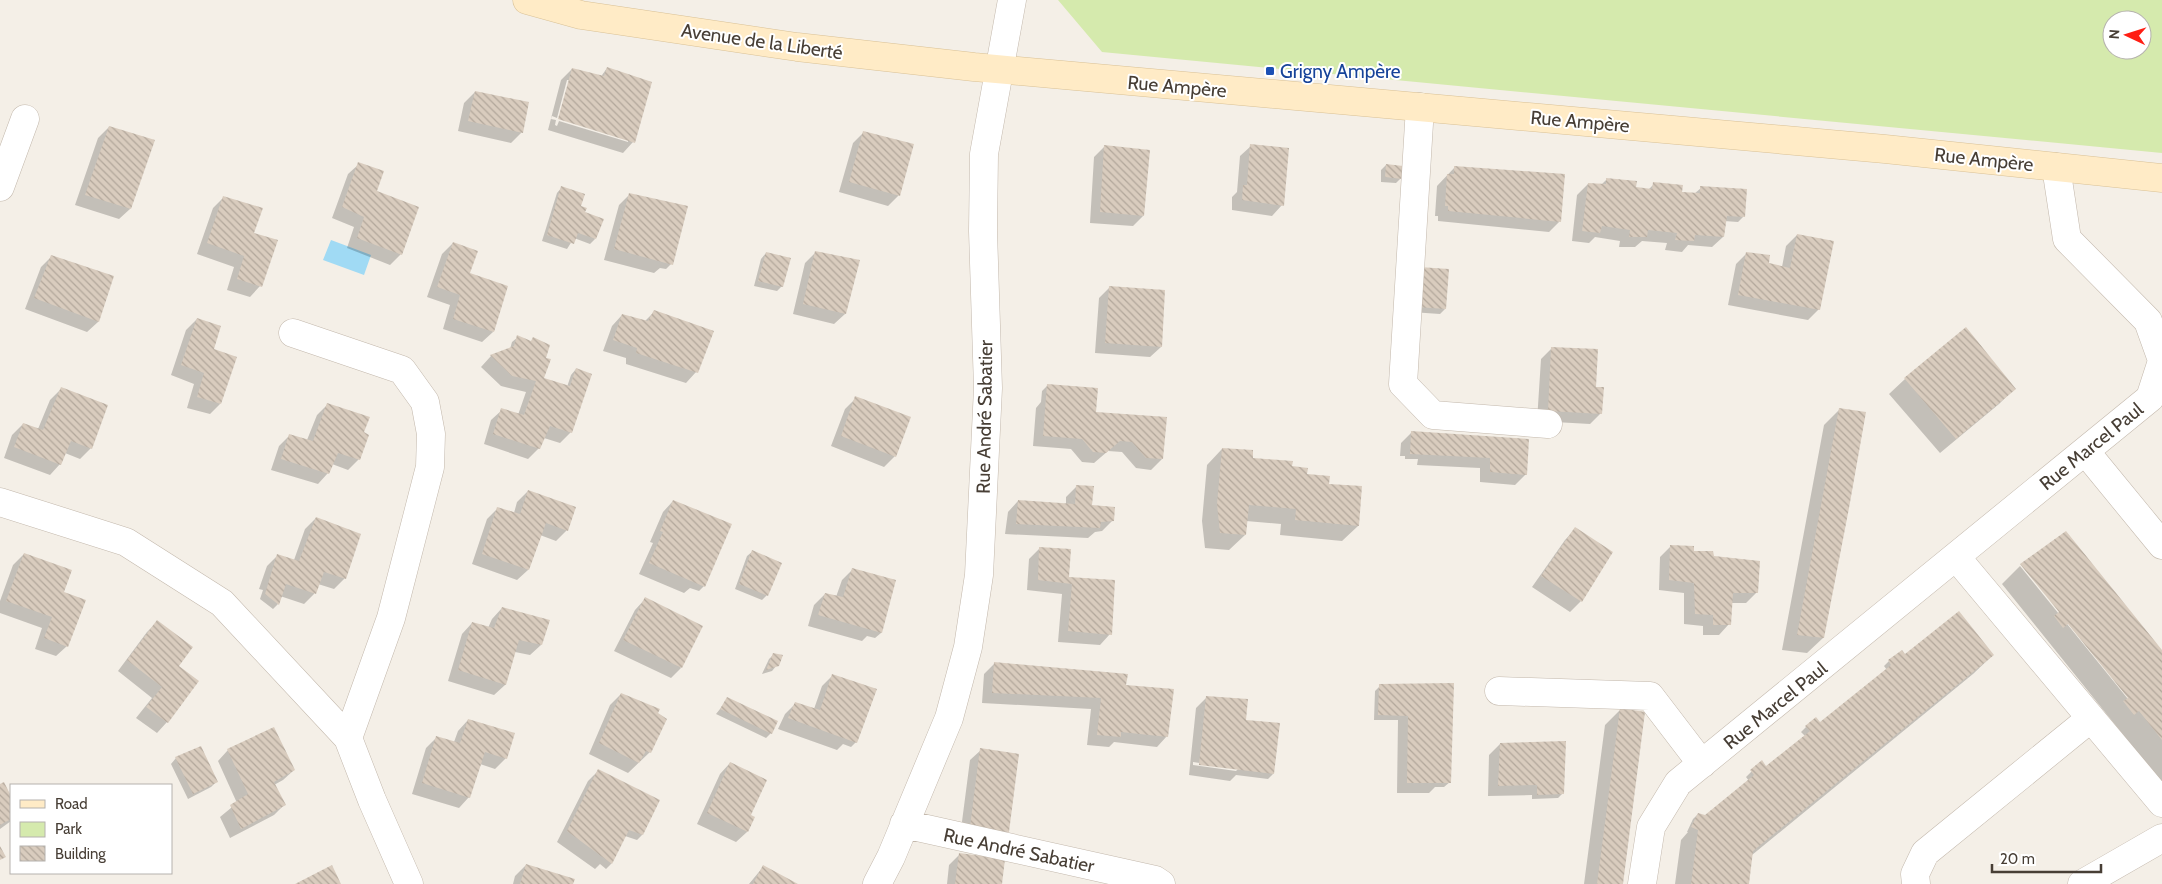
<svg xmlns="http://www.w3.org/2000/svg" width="2162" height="884" font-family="Cabin,sans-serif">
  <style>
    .green { fill: #d5eaad; fill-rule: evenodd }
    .water { fill: #a0daf4 }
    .shadow { fill: #0003; fill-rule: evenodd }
    .building { fill: url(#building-back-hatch) }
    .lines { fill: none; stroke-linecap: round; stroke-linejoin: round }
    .street-casing { stroke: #c3b8ac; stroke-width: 29 }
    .secondary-casing { stroke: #d9c196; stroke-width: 29 }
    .street { stroke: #fff; stroke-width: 28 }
    .secondary { stroke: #ffebc6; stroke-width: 28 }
    .transit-dot { fill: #1a4fb4; stroke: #fff; stroke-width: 2 }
    .labels { text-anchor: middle; stroke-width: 4; stroke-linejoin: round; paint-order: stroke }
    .street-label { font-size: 19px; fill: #473e35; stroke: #fff }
    .transit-label { font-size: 19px; fill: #164399; stroke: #fff; text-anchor: start }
  </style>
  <defs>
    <pattern id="building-back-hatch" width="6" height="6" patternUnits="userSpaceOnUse" patternTransform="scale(1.25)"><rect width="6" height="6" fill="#d9ccbe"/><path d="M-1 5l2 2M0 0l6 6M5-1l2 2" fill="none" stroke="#b2a79b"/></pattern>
  </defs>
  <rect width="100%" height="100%" fill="#f4efe7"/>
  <path class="green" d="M1058,0H2162V153L1102,52ZM2112,20H2142V50H2112Z"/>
  <path class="water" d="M331,240L371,255L364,275L323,260Z"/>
  <path class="shadow" d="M607,68L633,142L623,153L548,130L561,80L572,69L600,78ZM567,80H570L628,140V142L559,121L557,126L555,125L556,120L551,119L552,116L557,118Z
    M475,92L522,132L511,143L458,131L464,103Z
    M109,127L130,209L119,219L75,205L98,138Z
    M863,133L899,195L888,206L839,192L853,143Z
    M1105,146L1143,216L1133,226L1090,223L1094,157Z
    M1251,146L1282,205L1272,216L1232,210V197L1237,192L1240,156Z
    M359,164L375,192L401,254L390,265L347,248L354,227L332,218L348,174Z
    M1386,165L1401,178L1396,183L1381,182V170Z
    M1455,167L1560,221L1549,232L1438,221V216H1435L1437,186Z
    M1607,179L1635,189L1648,190L1654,184L1681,193L1694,194L1701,188L1745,190L1743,217L1738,222L1724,221L1723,237L1712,247L1688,245L1682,252L1665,250L1667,243L1642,241L1635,247H1619L1620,241L1595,237L1589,243L1572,241L1577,195L1588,184L1601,185Z
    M562,187L583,213L595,239L590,244L574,238L567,249L542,241L557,193Z
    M630,194L671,264L666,269L660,268L654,273L604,260L619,205Z
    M224,197L253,234L260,286L250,297L227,290L234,267L197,254L213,208Z
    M1797,235L1819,309L1808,320L1728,305L1736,264L1747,253L1767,264L1782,267L1786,246Z
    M453,243L469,274L493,332L482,342L443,329L450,305L427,297L442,254Z
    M816,252L859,261L845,314L834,324L793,314L805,263Z
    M766,253L782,286L777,291L754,286L761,259Z
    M52,256L112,277L98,322L87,332L25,309L41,267Z
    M1415,273L1445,309L1440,314L1411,312Z
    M1110,287L1161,347L1150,357L1095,353L1099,298Z
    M655,311L696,372L686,383L626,364V358L603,351L612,326L622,315L644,322Z
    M197,319L212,350L220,404L210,414L187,408L194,384L171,375L186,330Z
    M1966,329L2014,389L1999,404L1940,453L1889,394L1905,379Z
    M518,337L545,357L543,379L567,387L571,375L576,369L571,432L560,443L544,438L539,448L528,459L484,444L491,420L502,410L518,415L526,392L501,386L481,367L491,356L510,349L512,342Z
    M1552,348L1594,388L1601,413L1590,424L1537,421L1541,359Z
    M1047,386L1162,459L1151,470L1136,468L1122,452L1108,451L1094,463L1082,462L1071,449L1033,446L1036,408L1041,402L1042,391Z
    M61,389L91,448L80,459L65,453L60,464L50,475L4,458L12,435L23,424L38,429L50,400Z
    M856,398L895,456L884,467L831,446L845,409Z
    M327,405L362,433L359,459L348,470L332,464L328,473L318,484L271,470L279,446L290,435L307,440L317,415Z
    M1840,409L1823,638L1807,653L1782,650L1824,425Z
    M1411,433L1527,440L1526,474L1515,485L1480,482V468L1417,465L1418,459H1405V456H1400L1401,443Z
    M1222,449L1251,459L1291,467L1328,485L1358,526L1342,541L1280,535L1281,524L1246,521L1245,535L1229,550L1205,548L1202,521L1207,465Z
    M1077,486L1091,506L1113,520L1102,531L1095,532L1088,538L1005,534L1008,512L1018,501L1066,505V497Z
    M528,491L567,530L556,541L540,535L528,570L517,580L472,564L487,519L498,508L514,513L517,502Z
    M673,501L704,586L699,591L690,588L684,593L639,574L653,543L650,542L663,512Z
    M316,518L345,578L334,589L318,584L314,594L304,604L280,596L278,604L273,609L260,599L263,590L259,589L267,566L278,555L294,560L305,529Z
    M1575,529L1581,601L1570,612L1532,587L1565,540Z
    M1671,546L1712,556L1757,592L1746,603H1731L1729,624L1719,635H1703V626L1684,624V593L1659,590L1660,557Z
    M1040,548L1068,578L1110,634L1100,645L1058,642L1062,594L1027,590L1029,559Z
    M753,551L767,595L762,600L735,589L747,556Z
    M24,554L62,592L67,646L56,656L35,649L42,628L0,613V601L13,565Z
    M2020,566L2136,709L2162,652V783L2002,584Z
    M853,569L890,598L881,633L875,638L867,636L862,641L808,626L814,605L825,594L836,597L842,580Z
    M645,599L681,668L671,678L614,651L635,610Z
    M502,608L541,645L530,655L515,652L505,685L494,695L448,681L462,634L472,623L488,628L492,619Z
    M158,621L177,666L167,722L157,733L136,718L152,698L118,671L147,632Z
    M774,654L777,665L772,671L762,674L769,659Z
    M1993,655L1973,674L1752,855L1748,884H1675L1681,840L1688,832H1687L1693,819L1698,814L1700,821L1749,781L1746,777L1761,762V772L1805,736L1801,732L1806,727L1816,728L1887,670L1884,666L1889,661L1905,656Z
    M995,663L1125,686L1167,736L1157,747L1114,742L1109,747L1087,745L1091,709L982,703L984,674Z
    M833,675L856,742L851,747L843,744L837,750L778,729L785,714L796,703L814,709L822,686Z
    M1408,685L1450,782L1444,787H1435L1429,793H1397L1398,720H1374L1375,691L1380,686Z
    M621,694L650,752L628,773L589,754L610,705Z
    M1207,697L1245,721L1279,724L1273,774L1268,779L1236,775L1230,781L1189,775L1196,708ZM1193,762L1238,769L1236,771L1193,765Z
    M728,699L771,733L766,738L716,714Z
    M1620,710L1622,884H1584L1605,725Z
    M468,720L506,758L495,769L480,764L469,797L459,808L412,794L426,748L436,738L454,742L458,731Z
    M1500,744L1563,793L1558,798L1532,799V795L1488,796L1489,755Z
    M200,747L216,782L211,787L188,799L171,764L176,758Z
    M228,750L294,770L283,780L274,785L284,805L274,815L230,838L220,817L237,803L218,761Z
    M981,750L1008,831L997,842L960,837L970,760Z
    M730,763L750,815L747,832L736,842L697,824L720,774Z
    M598,771L658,800L642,835L637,840L625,836L611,864L606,869L600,864L595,869L557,842L588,781Z
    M4,784L11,799V821L0,829V785Z
    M960,854L1000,884H947L949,865Z
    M526,865L572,884H513L515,876Z
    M763,867L795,884H749Z"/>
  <path class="building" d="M607,67L652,82L635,143L558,119L572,68L604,76Z
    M475,91L529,102L523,133L468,121Z
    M109,126L155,140L131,209L85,195Z
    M863,131L914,144L900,196L849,182Z
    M1250,144L1289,148L1284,206L1242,200L1243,185H1247Z
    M1104,145L1150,150L1144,216L1100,212Z
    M358,162L384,171L377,191L419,207L402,255L357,238L364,217L342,207Z
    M1386,164L1403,166L1402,179L1385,177Z
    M1454,166L1565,174L1561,222L1448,211V206H1445L1447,174H1454Z
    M1606,178L1637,181L1636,187L1652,189L1653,182L1683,185L1682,192L1700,193V186L1747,189L1745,217L1727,216L1724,237L1695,235L1694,241L1675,240L1677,233L1648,230L1647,237H1629L1630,230L1602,226L1600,233L1582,231L1588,183L1606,184Z
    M561,186L585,194L581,206L587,208L585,212L604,219L596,239L578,233L574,244L547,235Z
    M629,193L688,206L673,265L614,249Z
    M223,196L263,208L254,233L278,240L262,287L237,279L244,256L207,243Z
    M1797,234L1834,241L1820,310L1738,295L1746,252L1770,255L1769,263L1790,268Z
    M453,242L478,251L470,273L508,286L494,332L453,319L460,295L437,287Z
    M815,251L860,260L846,314L803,304Z
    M766,252L791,258L783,287L758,281Z
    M51,255L114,276L99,322L34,298Z
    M1419,267L1449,269L1446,309L1416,307Z
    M1109,286L1165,290L1162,347L1105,343Z
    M654,310L714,331L698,373L636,353L637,348L613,340L622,314L648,321Z
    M197,318L221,326L214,349L237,357L221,404L197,397L204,373L181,365Z
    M1966,327L2016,389L1956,439L1904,378Z
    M517,335L531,341L533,337L550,345L546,358L551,359L544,378L570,386L576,368L592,374L572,433L550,426L540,449L493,434L501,408L524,415L536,381L512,376L490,355L514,346Z
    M1551,347L1598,349L1596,387H1604L1602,414L1548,411Z
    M1047,384L1098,388L1096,412L1167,417L1163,459L1146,458L1132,442L1120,441L1106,453L1093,452L1082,439L1043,436Z
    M61,387L108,405L92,449L71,441L61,465L14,447L23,423L43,430Z
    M855,396L911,417L896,457L841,436Z
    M327,403L370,417L364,432L369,435L360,460L338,453L329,474L281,459L289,434L313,441Z
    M1839,408L1866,412L1849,508L1824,638L1797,635Z
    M1411,431L1529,439L1527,475L1490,472V458L1410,454Z
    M1222,448L1253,450V458L1293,461L1292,466L1308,468L1307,474L1330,476L1329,484L1362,486L1359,526L1295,520L1296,509L1249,505L1246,535L1220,533L1217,504Z
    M1076,485L1094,486L1092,505L1115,507L1114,521L1101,522L1100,528L1016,524L1018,500L1075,504Z
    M528,490L576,507L568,531L546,523L529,570L482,554L497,507L520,514Z
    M673,500L732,524L705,587L649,563L663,532L660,531Z
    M316,517L361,534L346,579L324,572L316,594L286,584L279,605L265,594L277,554L299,561Z
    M1575,527L1613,552L1582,602L1541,576Z
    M2066,531L2162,650V740L2139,711L2134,715L2123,701L2128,698L2068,624L2063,628L2054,616L2059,612L2020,564Z
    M1670,545L1694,546V551H1713L1714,556L1760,561L1758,593H1733L1731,625H1713V615L1695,614L1694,583L1669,580Z
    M1039,547L1071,549L1069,577L1115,580L1112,635L1068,631L1072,584L1038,580Z
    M752,550L782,563L768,596L739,584Z
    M24,553L72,570L64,592L86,600L68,647L44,638L52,617L6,601Z
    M852,568L896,580L882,633L818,615L825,593L843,597Z
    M645,597L703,626L682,668L623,640Z
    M502,607L550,620L542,645L519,640L506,685L458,670L472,622L494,628Z
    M1959,611L1994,655L1753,851L1749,884H1691L1698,830L1691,827L1698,813L1705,815L1754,775L1750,770L1762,760L1766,766L1810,731L1805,726L1816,717L1820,722L1891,665L1888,660L1902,650L1905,654Z
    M157,620L193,647L179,666L199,681L168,723L146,707L162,687L127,660Z
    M773,653L783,655L779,666L766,670Z
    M994,662L1128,674L1126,685L1174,689L1168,737L1121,732V737L1097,735L1101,698L992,693Z
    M832,674L877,689L857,743L788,718L795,702L820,710Z
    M1454,683L1451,783H1407L1408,716L1378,715L1379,684Z
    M621,693L660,709L658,713L667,719L651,753L646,751L639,763L599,743Z
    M1206,696L1248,699L1246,720L1280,723L1274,774L1199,765Z
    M727,697L778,721L772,734L720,709Z
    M1620,708L1645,712L1623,884H1597Z
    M468,719L515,733L507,759L485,752L470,798L422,783L436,736L460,743Z
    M274,727L295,770L274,782L286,805L241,829L230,805L248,794L227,749Z
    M1566,741L1564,794L1537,795V785L1498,786L1500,743Z
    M201,746L218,782L193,794L175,757Z
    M980,748L1019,754L1009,832L970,827Z
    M730,762L767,780L751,815L755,817L748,832L707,813Z
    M598,769L660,800L643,835L629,830L612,864L567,831Z
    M4,782L11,796V819L0,825V784Z
    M0,846L6,857L0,860Z
    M959,853L1005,859L1002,884H955Z
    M526,864L575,879L573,884H520Z
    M332,865L341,884H295Z
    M763,865L798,884H753Z"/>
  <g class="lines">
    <g class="street-casing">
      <path id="street" d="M1420,107L1403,384L1433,415L1548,424
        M2056,167L2067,239L2148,321L2162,360
        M0,187L25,119
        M293,333L402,370L425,402L431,434L430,467L391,618L348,738
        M2085,451L2162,545
        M0,502L126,542L222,603L348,738L372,800L409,884
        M1956,557L2162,803
        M1499,691L1650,696L1702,764
        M904,824L1155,880L1161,884
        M877,884L891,857L949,718L968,647L979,575L988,388L983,231L984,154L1012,0
        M1642,884L1651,827L1678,783L2150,398L2162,361
        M1916,884L1915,874L1925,853L2091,718
        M2082,884L2162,838"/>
    </g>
    <g class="secondary-casing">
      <path id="secondary" d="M527,0L581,15L797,47L974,67L1885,149L2162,178"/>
    </g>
    <use href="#street" class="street"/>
    <use href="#secondary" class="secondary"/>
  </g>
  <rect class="transit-dot" x="1265" y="66" width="10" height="10" rx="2.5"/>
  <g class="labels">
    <g class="street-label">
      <text transform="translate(762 41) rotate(8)" y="7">Avenue de la Liberté</text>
      <text transform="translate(1177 86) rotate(5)" y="7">Rue Ampère</text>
      <text transform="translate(1580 121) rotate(5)" y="7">Rue Ampère</text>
      <text transform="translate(1984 159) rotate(6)" y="7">Rue Ampère</text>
      <text transform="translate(984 417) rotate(-89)" y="7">Rue André Sabatier</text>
      <text transform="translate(2091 446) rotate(-39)" y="7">Rue Marcel Paul</text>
      <text transform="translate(1775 705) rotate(-39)" y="7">Rue Marcel Paul</text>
      <text transform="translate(1019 850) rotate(12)" y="7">Rue André Sabatier</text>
    </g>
    <g class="transit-label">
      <text x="1280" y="78">Grigny Ampère</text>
    </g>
  </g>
  <rect x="10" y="784" width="162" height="90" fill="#ffffff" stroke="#b5b2ae"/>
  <rect x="20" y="800" width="25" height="8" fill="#ffebc6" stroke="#b5b2ae"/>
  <text x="55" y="809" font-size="15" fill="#473e35">Road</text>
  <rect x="20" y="822" width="25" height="15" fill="#d5eaad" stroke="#b5b2ae"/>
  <text x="55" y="834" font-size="15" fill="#473e35">Park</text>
  <rect x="20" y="846" width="25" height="15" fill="url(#building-back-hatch)" stroke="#b5b2ae"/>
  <text x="55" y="859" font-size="15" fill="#473e35">Building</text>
  <g transform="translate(2127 35) rotate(274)"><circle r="24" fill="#ffffff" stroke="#b5b2ae"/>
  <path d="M0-4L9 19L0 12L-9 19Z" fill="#ff1e13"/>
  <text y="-8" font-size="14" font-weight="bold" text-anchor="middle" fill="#473e35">N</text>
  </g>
  <path d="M1992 864v8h109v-8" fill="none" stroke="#473e35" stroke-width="2.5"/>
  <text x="2000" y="864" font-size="15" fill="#473e35" stroke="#ffffff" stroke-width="4" paint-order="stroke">20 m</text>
</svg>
